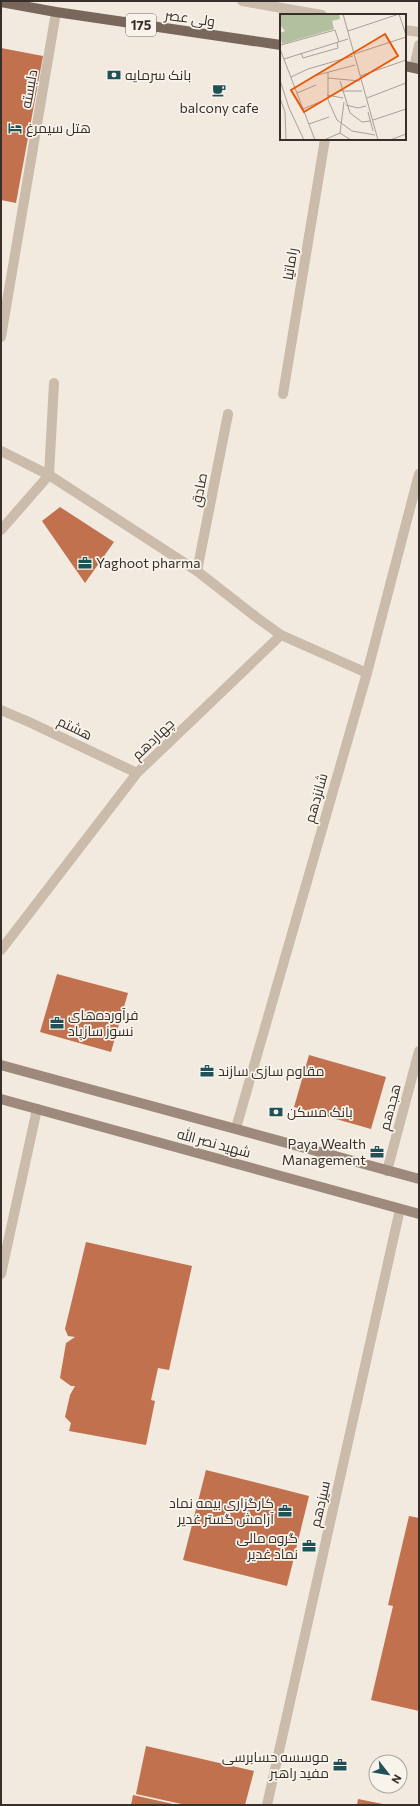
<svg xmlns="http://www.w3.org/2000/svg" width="420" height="1806" font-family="Commissioner,Cairo,sans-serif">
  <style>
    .building { fill: #c1714e }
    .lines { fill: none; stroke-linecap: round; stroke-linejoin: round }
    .service { stroke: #cabbab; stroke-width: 10 }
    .minor { stroke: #cabbab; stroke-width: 10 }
    .secondary { stroke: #9d8a7c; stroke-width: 10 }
    .primary { stroke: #79675c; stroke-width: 10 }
    .labels { text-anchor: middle; stroke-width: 3.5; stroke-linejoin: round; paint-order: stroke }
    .shield { fill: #f9f4eb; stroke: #726a64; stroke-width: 1 }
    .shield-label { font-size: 13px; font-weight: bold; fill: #382f2a }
    .street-label { font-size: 14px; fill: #382f2a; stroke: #f9f4eb }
    .poi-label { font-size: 14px; fill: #382f2a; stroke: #f9f4eb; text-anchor: start }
    .inset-road { fill: none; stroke: #a89f97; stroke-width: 1 }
    .view { fill: #e8590c; fill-opacity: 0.15; stroke: #e8590c; stroke-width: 2 }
    .inset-edge { fill: none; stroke: #382f2a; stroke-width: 2 }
  </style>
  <rect width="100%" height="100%" fill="#f2eadf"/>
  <path class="building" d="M1,48L43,56L16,203L1,200Z
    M60,507L114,542L85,583L42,521Z
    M57,974L128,993L111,1052L40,1032Z
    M309,1055L386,1077L371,1129L294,1107Z
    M86,1242L192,1266L169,1370L158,1368L151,1400L155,1401L146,1445L69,1431L71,1423L65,1417L70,1395L75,1386H71L60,1378L66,1343L75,1337L68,1336L65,1329Z
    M206,1470L309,1496L287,1586L183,1560Z
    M409,1516L419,1518V1711L371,1700L393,1606L388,1605Z
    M146,1746L254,1771L245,1805H186L136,1794Z
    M133,1795L173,1804V1805H131Z
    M358,1799L383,1804L382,1805H357Z"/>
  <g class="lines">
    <path class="service" d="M242,1L322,15
      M405,30L419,32
      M414,68L419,45
      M49,475L54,383
      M197,571L228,414"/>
    <path class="minor" d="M1,337L56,12
      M283,394L325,139
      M1,451L49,475L197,571L256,617L281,635L367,673
      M1,530L49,475
      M1,710L29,722L137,773
      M1,950L137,773L281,635
      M236,1128L367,673L419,474
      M387,1171L419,1051
      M1,1274L37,1109
      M267,1805L400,1209"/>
    <path class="secondary" d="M1,1065L419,1179
      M1,1099L419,1214"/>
    <path class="primary" d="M1,2L56,12L281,45
      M405,66L419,69"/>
  </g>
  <defs>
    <g id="bank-bare" transform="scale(1.08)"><path d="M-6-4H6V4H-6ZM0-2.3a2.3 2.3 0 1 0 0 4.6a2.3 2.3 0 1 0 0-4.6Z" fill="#215158" stroke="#f9f4eb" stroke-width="2.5" paint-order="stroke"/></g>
    <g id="cafe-bare" transform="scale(1.08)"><path d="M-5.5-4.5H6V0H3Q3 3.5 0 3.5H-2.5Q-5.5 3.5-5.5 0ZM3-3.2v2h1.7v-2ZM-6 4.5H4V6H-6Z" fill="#215158" stroke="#f9f4eb" stroke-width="2.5" paint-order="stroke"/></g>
    <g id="hotel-bare" transform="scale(1.08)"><path d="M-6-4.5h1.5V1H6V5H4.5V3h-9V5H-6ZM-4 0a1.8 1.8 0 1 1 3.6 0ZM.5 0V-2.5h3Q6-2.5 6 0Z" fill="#215158" stroke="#f9f4eb" stroke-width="2.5" paint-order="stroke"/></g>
    <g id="office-bare" transform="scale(1.08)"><path d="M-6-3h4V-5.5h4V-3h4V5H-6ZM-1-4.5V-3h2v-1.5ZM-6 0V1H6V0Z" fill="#215158" stroke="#f9f4eb" stroke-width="2.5" paint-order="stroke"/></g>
  </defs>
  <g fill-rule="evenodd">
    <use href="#bank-bare" x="114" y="75"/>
    <use href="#cafe-bare" x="219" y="90"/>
    <use href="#hotel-bare" x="15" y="128"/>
    <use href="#office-bare" x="85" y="563"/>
    <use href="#office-bare" x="57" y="1023"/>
    <use href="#office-bare" x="207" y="1071"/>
    <use href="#bank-bare" x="276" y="1112"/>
    <use href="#office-bare" x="377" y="1152"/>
    <use href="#office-bare" x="285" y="1511"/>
    <use href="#office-bare" x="309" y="1546"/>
    <use href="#office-bare" x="340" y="1765"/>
  </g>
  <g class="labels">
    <rect class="shield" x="126" y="14" width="30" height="22" rx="3"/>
    <g class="shield-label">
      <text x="141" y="30">175</text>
    </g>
    <g class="street-label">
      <text transform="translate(190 18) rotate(8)" y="5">ولی عصر</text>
      <text transform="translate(29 89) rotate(-80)" y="5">دلبسته</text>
      <text transform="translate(290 264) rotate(-81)" y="5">راماتیا</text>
      <text transform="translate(199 490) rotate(-79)" y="5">صادق</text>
      <text transform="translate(75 728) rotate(26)" y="5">هشتم</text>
      <text transform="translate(153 739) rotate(-44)" y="5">چهاردهم</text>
      <text transform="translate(316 798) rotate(-74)" y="5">شانزدهم</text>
      <text transform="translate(390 1107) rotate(-75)" y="5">هجدهم</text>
      <text transform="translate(214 1143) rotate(15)" y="5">شهید نصر الله</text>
      <text transform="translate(320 1504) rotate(-77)" y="5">سیزدهم</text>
    </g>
    <g class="poi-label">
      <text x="125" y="80">بانک سرمایه</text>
      <text x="219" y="113" text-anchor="middle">balcony cafe</text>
      <text x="26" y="133">هتل سیمرغ</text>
      <text x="96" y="568">Yaghoot pharma</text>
      <text x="68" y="1020">فرآورده‌های<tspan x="68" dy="16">نسوز سازپاد</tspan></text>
      <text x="218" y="1076">مقاوم سازی سازند</text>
      <text x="287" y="1117">بانک مسکن</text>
      <text x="366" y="1149" text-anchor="end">Paya Wealth<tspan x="366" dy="16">Management</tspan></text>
      <text x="274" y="1508" text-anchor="end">کارگزاری بیمه نماد<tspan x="274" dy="16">آرامش گستر غدیر</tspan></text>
      <text x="298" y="1543" text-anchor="end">گروه مالی<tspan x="298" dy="16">نماد غدیر</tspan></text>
      <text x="329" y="1762" text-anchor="end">موسسه حسابرسی<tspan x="329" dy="16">مفید راهبر</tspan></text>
    </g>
  </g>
  <g transform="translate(280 14)">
    <rect width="126" height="126" fill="#f2eadf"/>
    <path d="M0,0H59L60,5L52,7L54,15L2,30L0,19L5,17L0,11Z" fill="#b3c09f"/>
    <path class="inset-road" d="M63,0L98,126M119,0L126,21M68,17L119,0M1,31L55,16L59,28M0,35L35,126M21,39L23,44L58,34L57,28M74,40L126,23M4,45L68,25M48,58V86L57,106L72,117L95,121M34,62L75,51M80,62L126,46M11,63L28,55L73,42M48,64L80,67M0,66L9,94L24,126M60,67L70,99L82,108L90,107M61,77H82M17,79L36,71M47,81L63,84M0,84L5,98L6,126M87,84L126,69M66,91L78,94L86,92M23,95L42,87M88,98L93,117M93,106L126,95M29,110L49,103M60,119L64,88M44,126L60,119L71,126M110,126L126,120"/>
    <path class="view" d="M105,20L118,42L24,98L11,76Z"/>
    <rect width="126" height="126" class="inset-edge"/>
  </g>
  <rect width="420" height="1806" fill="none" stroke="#382f2a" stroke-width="4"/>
  <g transform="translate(388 1774) rotate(121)"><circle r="19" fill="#f9f4eb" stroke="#aca59e"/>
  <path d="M0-3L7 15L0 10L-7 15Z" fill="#215158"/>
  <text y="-6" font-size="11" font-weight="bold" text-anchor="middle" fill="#382f2a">N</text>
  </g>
</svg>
